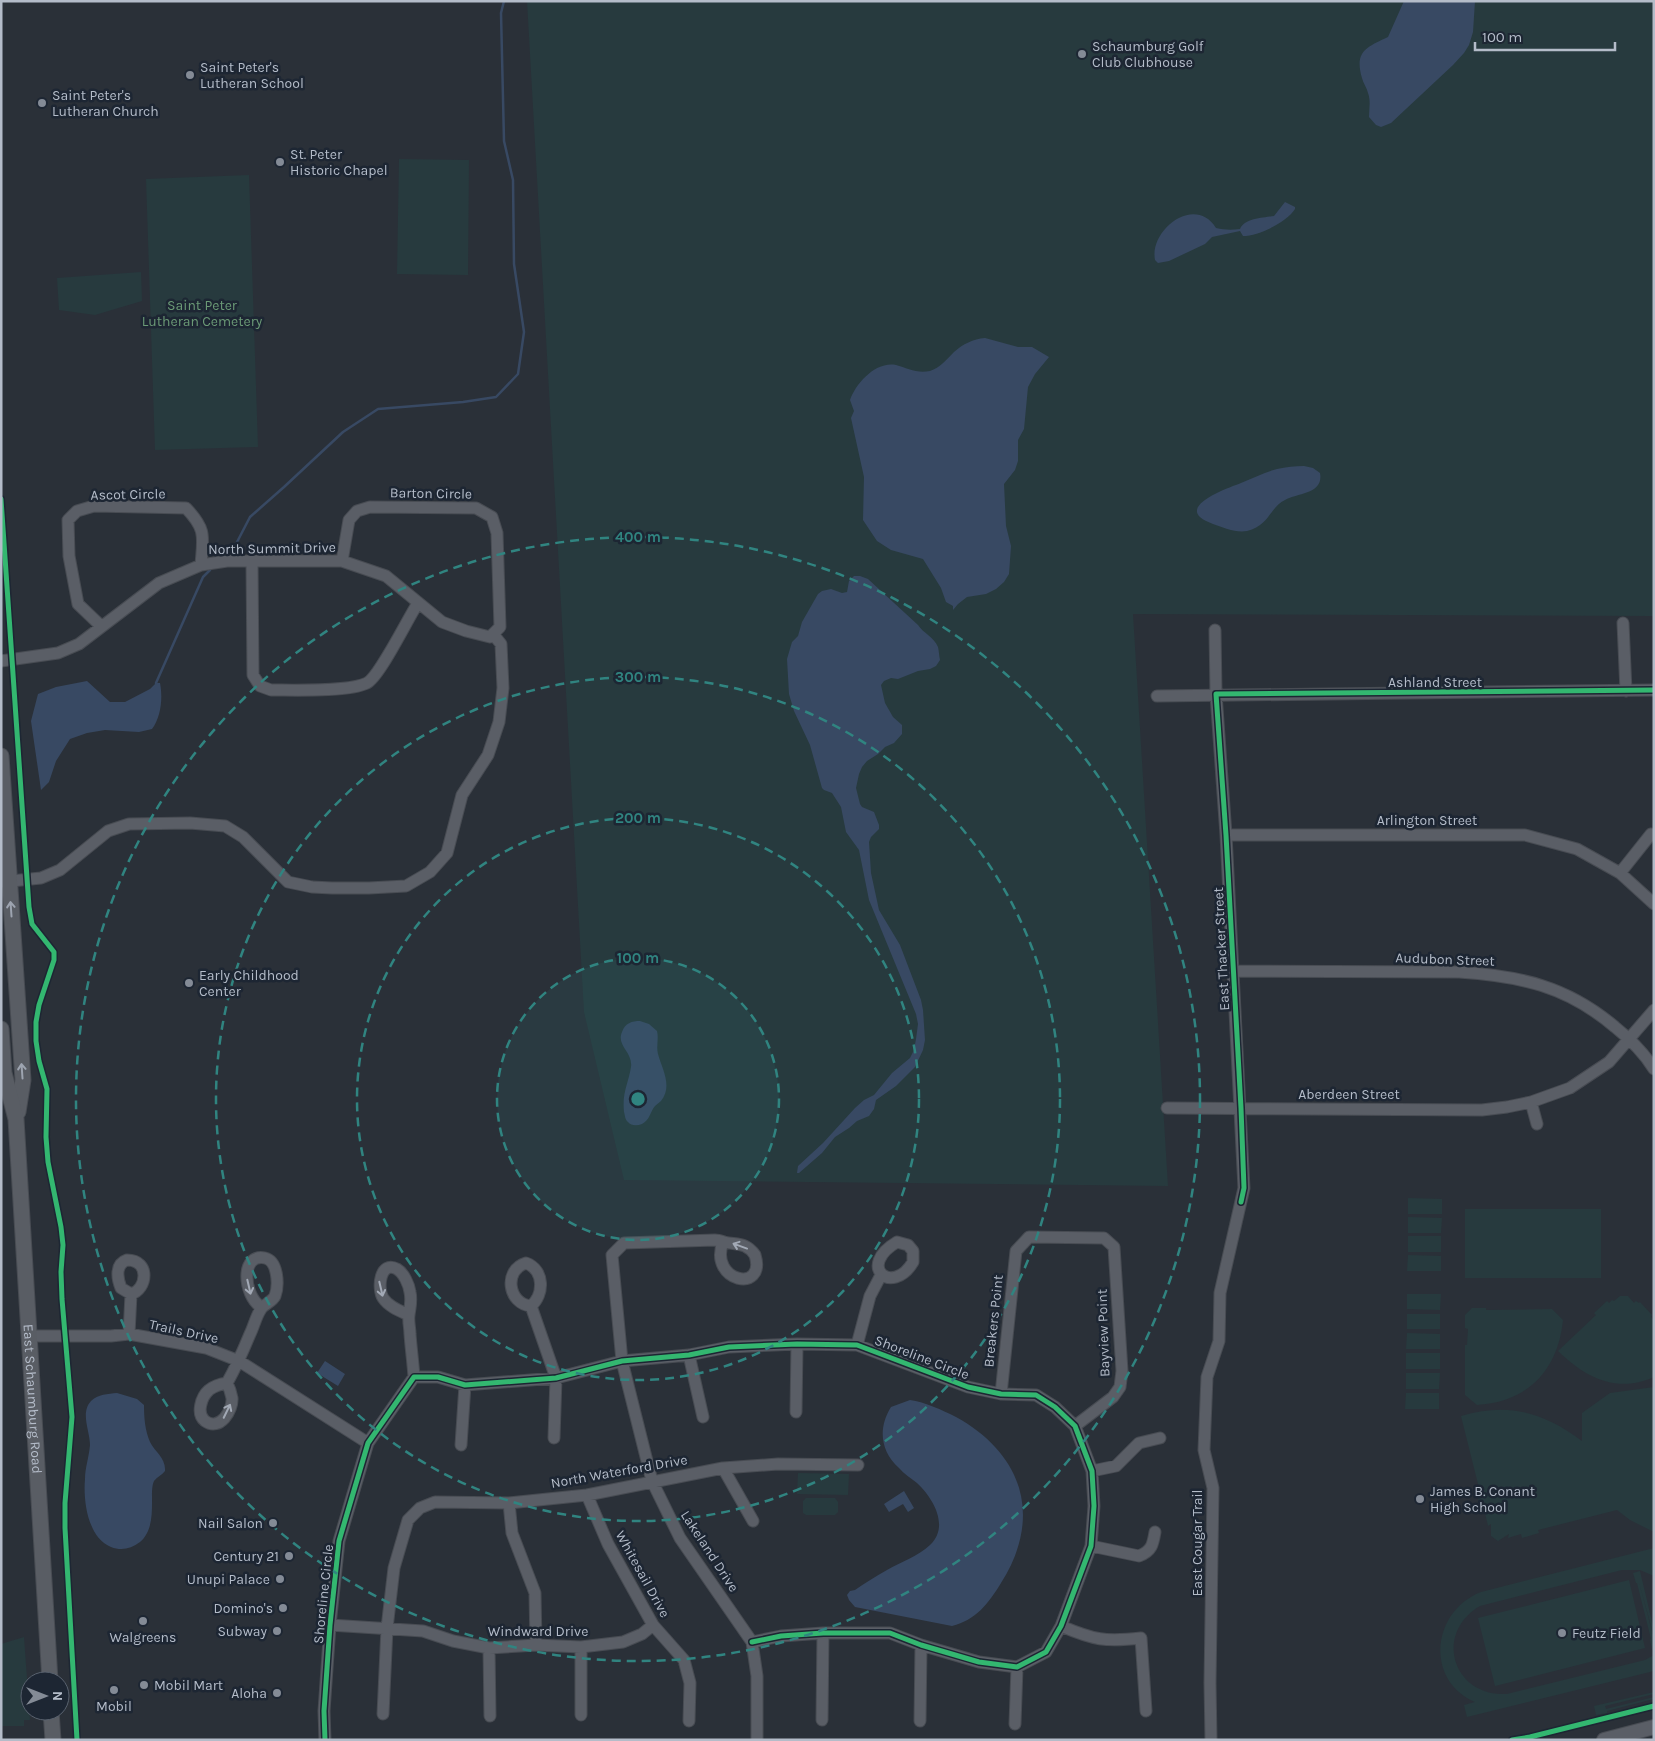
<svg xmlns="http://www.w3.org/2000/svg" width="1655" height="1741" font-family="Karla,sans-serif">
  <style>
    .green { fill: #273a3e }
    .water { fill: #384963 }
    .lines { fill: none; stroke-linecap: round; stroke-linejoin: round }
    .stream { stroke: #384963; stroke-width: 2.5 }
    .minor-casing { stroke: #484c53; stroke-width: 13 }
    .tertiary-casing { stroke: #484c53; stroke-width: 16 }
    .secondary-casing { stroke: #484c53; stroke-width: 17 }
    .minor { stroke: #5a5e66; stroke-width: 11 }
    .tertiary { stroke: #5a5e66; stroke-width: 14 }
    .secondary { stroke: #595d64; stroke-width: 15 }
    .cycleway-casing { stroke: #1d2633; stroke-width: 8 }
    .cycleway { stroke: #33b770; stroke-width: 5 }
    .oneway { stroke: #9da4b0 }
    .oneway2 { stroke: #a2a9b5 }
    .ring { fill: none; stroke: #308480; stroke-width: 2.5; stroke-dasharray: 9 6 }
    .poi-dot { fill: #848b96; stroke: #1d2633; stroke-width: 2 }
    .labels { text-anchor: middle; stroke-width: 5; stroke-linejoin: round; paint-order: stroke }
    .poi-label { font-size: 14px; fill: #b4bcc9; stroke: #1d2633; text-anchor: start }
    .park-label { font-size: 14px; fill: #6b9a76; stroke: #1d2633 }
    .street-label { font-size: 14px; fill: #b4bcc9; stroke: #1d2633 }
    .centre { fill: #308480; stroke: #1d2633; stroke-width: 2.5 }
    .ring-label { font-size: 15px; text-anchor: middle; font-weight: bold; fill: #308480; stroke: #1d2633; stroke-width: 5; stroke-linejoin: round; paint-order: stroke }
  </style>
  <rect width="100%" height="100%" fill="#2a3038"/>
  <path class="green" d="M527,1H1654V616L1133,614L1168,1186L624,1180L584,1012Z
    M399,159L469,160L468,275L397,274Z
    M249,175L258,447L155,450L146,179Z
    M141,272L142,301L95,315L59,310L57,278Z
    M1408,1198L1442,1199V1214H1408Z
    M1465,1209H1601V1278H1465Z
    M1408,1217L1442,1218L1441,1233H1408Z
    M1408,1236H1441V1252H1408Z
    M1408,1255L1441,1256V1271H1407Z
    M1407,1294H1441L1440,1310L1407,1309Z
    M1620,1296H1628L1634,1303L1636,1301L1639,1303L1640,1302L1652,1315L1651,1317L1654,1320V1377C1616,1394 1585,1377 1558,1351L1596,1315L1594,1313L1607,1301L1609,1303L1612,1300L1614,1301Z
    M1472,1308H1486V1310L1552,1309L1563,1320C1558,1370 1528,1402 1477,1405L1465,1395V1345H1467L1468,1329L1465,1328V1315Z
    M1407,1314H1440V1329H1407Z
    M1407,1333L1440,1334V1349H1406Z
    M1406,1353H1440V1369H1406Z
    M1406,1373H1440L1439,1389H1406Z
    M1654,1387V1532L1630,1520L1617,1510L1538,1530L1539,1533L1522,1538L1521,1534L1508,1538L1509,1534L1498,1541L1491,1536V1524L1488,1526L1485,1513L1482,1514L1478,1497L1481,1496L1461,1416C1508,1402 1543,1412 1582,1441V1413L1610,1393Z
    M1406,1393H1439V1409H1405Z
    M798,1473L849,1474L848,1495L797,1494Z
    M806,1498H835L838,1502V1512L835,1515H806L803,1513V1501Z
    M1654,1548V1576L1640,1570H1622L1480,1606C1433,1634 1453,1697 1507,1694L1645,1660L1654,1655V1671L1467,1717L1464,1705L1475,1702C1424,1680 1432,1611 1481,1592Z
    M1640,1571L1654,1630V1637L1639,1582L1654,1639V1650H1652L1650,1640L1651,1639L1637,1583H1636L1633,1573Z
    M1629,1580L1645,1648L1495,1686L1478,1618Z
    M24,1637L30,1720H24V1726H1V1644Z
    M1654,1692V1694L1605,1706L1606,1709L1654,1697V1699L1607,1711V1713L1596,1715L1594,1706Z"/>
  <path class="water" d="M1404,1H1475L1473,32L1469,45L1464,53L1453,65L1391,123L1381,127L1376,125L1369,117C1369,109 1371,101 1368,93C1367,88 1363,83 1362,78C1354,51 1367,47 1388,37Z
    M1285,202L1295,207V209C1287,222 1259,236 1243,236L1240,231L1212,237L1205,244L1169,261L1158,263L1155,260C1149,230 1195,194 1216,228C1224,230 1232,230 1240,229C1245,218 1263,218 1274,216Z
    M985,338L1018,347H1032L1049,357L1035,374L1028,387L1024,429L1018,440V461L1015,470L1004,484L1006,526L1011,546L1009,574L1004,582L996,589L986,594L967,597L958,604L953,610V606L946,602L941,588L923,559L891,550L877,541L863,520L864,477L851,418L854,411L850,400C856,383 876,361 896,365C907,368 917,374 930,371C940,368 947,359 954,352C963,344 973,339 985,338Z
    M1304,466L1313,468L1320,473C1324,494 1298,493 1285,500C1269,508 1270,525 1247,531C1236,533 1224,528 1213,524C1170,509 1225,489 1241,483C1253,478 1265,472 1277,469C1286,467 1295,466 1304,466Z
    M854,576H860L868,579L918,625C923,633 934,637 938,647C939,651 939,656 940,660L936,666L930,669L918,671L898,679L891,678L884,681L881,685L885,703L893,717L902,725V734L894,743L885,747L878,754L867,761L862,767L859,774L856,788L860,804L862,807L874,812L879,825V829L871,837L869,842L871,873L879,910L900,945L921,1000L923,1010L925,1040L923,1050L915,1067L896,1086L876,1100L874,1109L869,1116L857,1121L849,1128L835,1137L822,1153L799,1173H797L798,1166L823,1143L855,1108L864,1100L874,1095L892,1073L910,1058L914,1050L916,1039L918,1024L916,1014L869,900L859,850L846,832L841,807L832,793L824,790L822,788L810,745L794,711L789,694L787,659L792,642L798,636L802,622L818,594L822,591L831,589L842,593L847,592L849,581Z
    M87,681L110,702H125L150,689L156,683H160C163,698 161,717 152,729L139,732L105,730L87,733L70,739L56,761L49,782L41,790L31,721L38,694L56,687Z
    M640,1021L649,1024L657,1031C659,1039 656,1046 658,1054C662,1069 673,1086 661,1101C659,1103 657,1104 655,1106C650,1112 650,1120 642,1124C637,1126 631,1126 628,1122C625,1120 625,1115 624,1112C622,1092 628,1085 631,1067C633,1052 616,1046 622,1032C625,1023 632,1021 640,1021Z
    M325,1361L345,1374L338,1386L317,1373Z
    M117,1393L137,1399L144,1405C144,1418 145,1430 150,1442C155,1452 166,1458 165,1471C162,1475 157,1477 154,1481C152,1485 152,1492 152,1496C152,1512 153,1531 140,1542C131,1549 121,1551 111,1547C88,1538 83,1501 85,1479C85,1468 89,1457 90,1445C90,1431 80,1413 91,1401C98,1394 108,1394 117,1393Z
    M910,1400C925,1402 942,1410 956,1417C1023,1454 1043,1517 1001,1583C988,1604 976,1620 952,1626L855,1607L849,1600L847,1595L850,1591L855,1590C865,1583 876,1576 887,1570C901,1562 918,1556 930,1545C950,1526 933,1498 917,1483C911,1478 904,1474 899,1468C880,1451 878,1428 891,1407Z
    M904,1491L914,1508L908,1512L903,1504L889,1512L884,1504Z"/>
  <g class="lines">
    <path class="stream" d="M236,544L250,517L284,487L343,432L378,409L463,402L496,397L518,374L524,332L514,264L513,180L504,141L501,13L504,1
      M156,683L203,577L210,570"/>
    <g class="minor-casing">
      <path id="minor" d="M252,562L253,675L260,686L271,690C294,690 349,692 367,683C380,676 408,618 418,603
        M1623,623L1626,691
        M101,626L78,604L69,556L68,520L77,511L94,506L186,508C207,530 203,537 201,565
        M1,661L58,653L79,644L159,583L201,565L227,561H342L386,576L442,622L466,631L490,637L500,627L497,533L492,517L476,508L370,507L357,511L349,520L342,561
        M1157,696L1654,690
        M1226,835H1525L1577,849L1620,873L1654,904
        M1620,873L1651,834
        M1,882L41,878L60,870L108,831L129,824L190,823L225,826L243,837L288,882L312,887L332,888H369L406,886L430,872L447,853L462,795L488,755L499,722L503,688L501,644L493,634
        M1233,971L1459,972C1520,976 1567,986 1615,1027C1630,1039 1644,1053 1654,1069
        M1531,1102L1537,1124
        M1167,1108L1482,1110L1507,1107L1531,1102L1570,1088L1609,1062L1654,1010
        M723,1242C708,1282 767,1294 755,1255C746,1242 737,1245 724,1242C721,1241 718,1240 715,1240L624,1243L612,1255L622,1361L652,1481L680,1538L752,1642L757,1676V1740
        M897,1242L908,1245L913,1251V1262C892,1297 856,1266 897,1242Z
        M127,1260C151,1260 147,1290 131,1294L121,1288C117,1278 115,1264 127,1260Z
        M526,1263C545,1270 544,1295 531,1306C508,1304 503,1270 526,1263Z
        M531,1306L556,1378L554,1438
        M409,1315C400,1311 389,1307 383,1298C377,1288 380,1260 397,1269C404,1273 409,1285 410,1292C412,1301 410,1307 409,1315C408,1321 410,1328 410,1334C411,1348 413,1362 414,1377
        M129,1334L131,1294
        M29,1336H111L129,1334L206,1348L239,1361L368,1443
        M857,1345L870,1296L881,1275
        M689,1355L703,1417
        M227,1383C229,1387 231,1393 232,1398C233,1410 220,1432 205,1421C196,1414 201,1397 209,1390C214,1386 221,1384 227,1383C236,1367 243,1351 250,1334C254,1326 256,1316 261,1309C264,1304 272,1302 275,1296C279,1285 278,1261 265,1258C240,1253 243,1295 261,1307
        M1001,1394L1016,1251L1029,1237L1104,1238L1114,1247L1122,1371L1120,1387L1113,1397L1075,1426
        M796,1412L797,1344
        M461,1445L465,1385
        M723,1468L753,1521
        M1092,1471L1116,1466L1139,1443L1160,1438
        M587,1495L608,1544L653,1625L684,1660L690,1683L689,1721
        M509,1503L512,1533L535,1593L536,1645
        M1091,1546L1139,1556C1152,1551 1153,1544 1155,1532
        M330,1625L423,1631L453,1641L489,1648L536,1645L581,1647L623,1642L642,1634L653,1625
        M1061,1626C1094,1640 1105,1642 1141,1638L1146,1711
        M489,1648L490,1716
        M383,1714L387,1628L394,1568L408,1520L420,1508L435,1502L509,1503L587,1495L723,1468L778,1464L858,1465
        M581,1715V1647
        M822,1720L823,1633
        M920,1721L921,1645
        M1015,1724L1017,1667
        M325,1740L324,1711L330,1625L339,1541L368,1443L414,1377H438L465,1385L556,1378L622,1361L689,1355L729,1347L797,1344L857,1345L968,1387L1001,1394L1036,1395L1055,1407L1075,1426L1092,1471L1094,1506L1091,1546L1061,1626L1046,1652L1017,1667L979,1662L921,1645L890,1633H823L781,1636L752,1642
        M1211,1740L1210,1683L1213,1488L1204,1450L1207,1377L1219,1341L1220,1293L1244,1188L1226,835L1216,694L1215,630"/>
    </g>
    <g class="tertiary-casing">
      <path id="tertiary" d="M1604,1740L1654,1727"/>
    </g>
    <g class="secondary-casing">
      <g id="secondary">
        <path d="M1,756L23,1080L18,1112"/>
        <path id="s1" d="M1,1029L4,1073L16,1119L50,1681"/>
        <path d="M51,1711L53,1740"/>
      </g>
    </g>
    <use href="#minor" class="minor"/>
    <use href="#tertiary" class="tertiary"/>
    <use href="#secondary" class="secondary"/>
    <g class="cycleway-casing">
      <path id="cycleway" d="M1,499L29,907L32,924L54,952V960L39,1005L36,1022V1041L39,1061L47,1089L46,1137L48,1162L61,1227L63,1245L61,1272L62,1299L72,1417L65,1503V1528L77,1740
        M1241,1202L1244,1188L1241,1108L1226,835L1216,694L1654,690
        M325,1740L324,1711L330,1625L339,1541L368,1443L414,1377H438L465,1385L556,1378L622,1361L689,1355L729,1347L797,1344L857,1345L968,1387L1001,1394L1036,1395L1055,1407L1075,1426L1092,1471L1094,1506L1091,1546L1061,1626L1046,1652L1017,1667L979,1662L921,1645L890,1633H823L781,1636L752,1642
        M1512,1740L1530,1737L1654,1706"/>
    </g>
    <use href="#cycleway" class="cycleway"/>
  </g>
  <defs><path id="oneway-shaft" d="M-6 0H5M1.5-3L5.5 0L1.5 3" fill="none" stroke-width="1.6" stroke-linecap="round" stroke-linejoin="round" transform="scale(1.25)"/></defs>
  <g class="oneway">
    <use href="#oneway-shaft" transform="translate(11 909) rotate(-94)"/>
    <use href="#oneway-shaft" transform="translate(22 1071) rotate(-94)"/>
  </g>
  <g class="oneway2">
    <use href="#oneway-shaft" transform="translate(740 1246) rotate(-160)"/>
    <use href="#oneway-shaft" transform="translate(249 1287) rotate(77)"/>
    <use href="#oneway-shaft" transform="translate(381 1289) rotate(77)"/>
    <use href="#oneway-shaft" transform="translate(227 1411) rotate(-64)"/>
  </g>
  <circle cx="638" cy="1099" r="141" fill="#308480" fill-opacity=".12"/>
  <g class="ring">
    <circle cx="638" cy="1099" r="141"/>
    <circle cx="638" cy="1099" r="281"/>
    <circle cx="638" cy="1099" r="422"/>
    <circle cx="638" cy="1099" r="562"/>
  </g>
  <g class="poi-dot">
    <circle cx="1082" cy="54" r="5"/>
    <circle cx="190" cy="75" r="5"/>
    <circle cx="42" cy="103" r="5"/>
    <circle cx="280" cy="162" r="5"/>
    <circle cx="189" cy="983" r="5"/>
    <circle cx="1420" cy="1499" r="5"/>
    <circle cx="273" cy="1523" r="5"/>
    <circle cx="289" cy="1556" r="5"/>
    <circle cx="280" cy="1579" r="5"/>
    <circle cx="283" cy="1608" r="5"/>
    <circle cx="143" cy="1621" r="5"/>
    <circle cx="277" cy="1631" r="5"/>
    <circle cx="1562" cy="1633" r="5"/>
    <circle cx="144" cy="1685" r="5"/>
    <circle cx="114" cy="1690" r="5"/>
    <circle cx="277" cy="1693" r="5"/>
  </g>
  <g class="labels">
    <g class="poi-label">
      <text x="1092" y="51">Schaumburg Golf<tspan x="1092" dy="16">Club Clubhouse</tspan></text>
      <text x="200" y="72">Saint Peter's<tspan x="200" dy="16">Lutheran School</tspan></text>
      <text x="52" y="100">Saint Peter's<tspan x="52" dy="16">Lutheran Church</tspan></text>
      <text x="290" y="159">St. Peter<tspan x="290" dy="16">Historic Chapel</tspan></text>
      <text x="199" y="980">Early Childhood<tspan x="199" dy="16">Center</tspan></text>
      <text x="1430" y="1496">James B. Conant<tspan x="1430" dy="16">High School</tspan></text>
      <text x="263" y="1528" text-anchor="end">Nail Salon</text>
      <text x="279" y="1561" text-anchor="end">Century 21</text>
      <text x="270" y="1584" text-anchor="end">Unupi Palace</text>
      <text x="273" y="1613" text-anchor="end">Domino's</text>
      <text x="267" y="1636" text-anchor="end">Subway</text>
      <text x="1572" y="1638">Feutz Field</text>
      <text x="143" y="1642" text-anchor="middle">Walgreens</text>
      <text x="154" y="1690">Mobil Mart</text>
      <text x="267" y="1698" text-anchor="end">Aloha</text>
      <text x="114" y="1711" text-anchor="middle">Mobil</text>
    </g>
    <g class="park-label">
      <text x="202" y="310">Saint Peter<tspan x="202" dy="16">Lutheran Cemetery</tspan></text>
    </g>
    <g class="street-label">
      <text transform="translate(431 493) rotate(1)" y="5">Barton Circle</text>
      <text transform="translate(128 494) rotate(-1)" y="5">Ascot Circle</text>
      <text transform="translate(272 548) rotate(-1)" y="5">North Summit Drive</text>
      <text x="1435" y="687">Ashland Street</text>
      <text x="1427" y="825">Arlington Street</text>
      <text transform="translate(1221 949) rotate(-93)" y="5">East Thacker Street</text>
      <text transform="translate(1445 959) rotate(2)" y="5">Audubon Street</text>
      <text x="1349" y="1099">Aberdeen Street</text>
      <text transform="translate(993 1321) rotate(-84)" y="5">Breakers Point</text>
      <text transform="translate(184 1331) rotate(12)" y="5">Trails Drive</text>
      <text transform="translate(1103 1333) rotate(-92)" y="5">Bayview Point</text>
      <text transform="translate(922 1357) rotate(21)" y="5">Shoreline Circle</text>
      <text dy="5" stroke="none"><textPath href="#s1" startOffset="372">East Schaumburg Road</textPath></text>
      <text transform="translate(619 1471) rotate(-10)" y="5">North Waterford Drive</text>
      <text transform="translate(1197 1543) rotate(-90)" y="5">East Cougar Trail</text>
      <text transform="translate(710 1551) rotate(57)" y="5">Lakeland Drive</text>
      <text transform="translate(643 1574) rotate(61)" y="5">Whitesail Drive</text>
      <text transform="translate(323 1594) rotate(-84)" y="5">Shoreline Circle</text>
      <text x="538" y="1636">Windward Drive</text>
    </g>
  </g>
  <circle cx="638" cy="1099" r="8" class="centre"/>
  <g class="ring-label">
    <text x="638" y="542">400 m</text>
    <text x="638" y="682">300 m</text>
    <text x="638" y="823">200 m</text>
    <text x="638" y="963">100 m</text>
  </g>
  <rect width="1655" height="1741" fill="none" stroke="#b4bcc9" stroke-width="5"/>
  <g transform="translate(45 1696) rotate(90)"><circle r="24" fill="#1d2633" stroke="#59626f"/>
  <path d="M0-4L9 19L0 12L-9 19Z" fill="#848b96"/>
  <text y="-8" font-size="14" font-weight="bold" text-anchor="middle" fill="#b4bcc9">N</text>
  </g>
  <path d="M1475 42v8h140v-8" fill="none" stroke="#b4bcc9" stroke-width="2.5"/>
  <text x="1482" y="42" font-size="15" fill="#b4bcc9" stroke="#1d2633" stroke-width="4" paint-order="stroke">100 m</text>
</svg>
